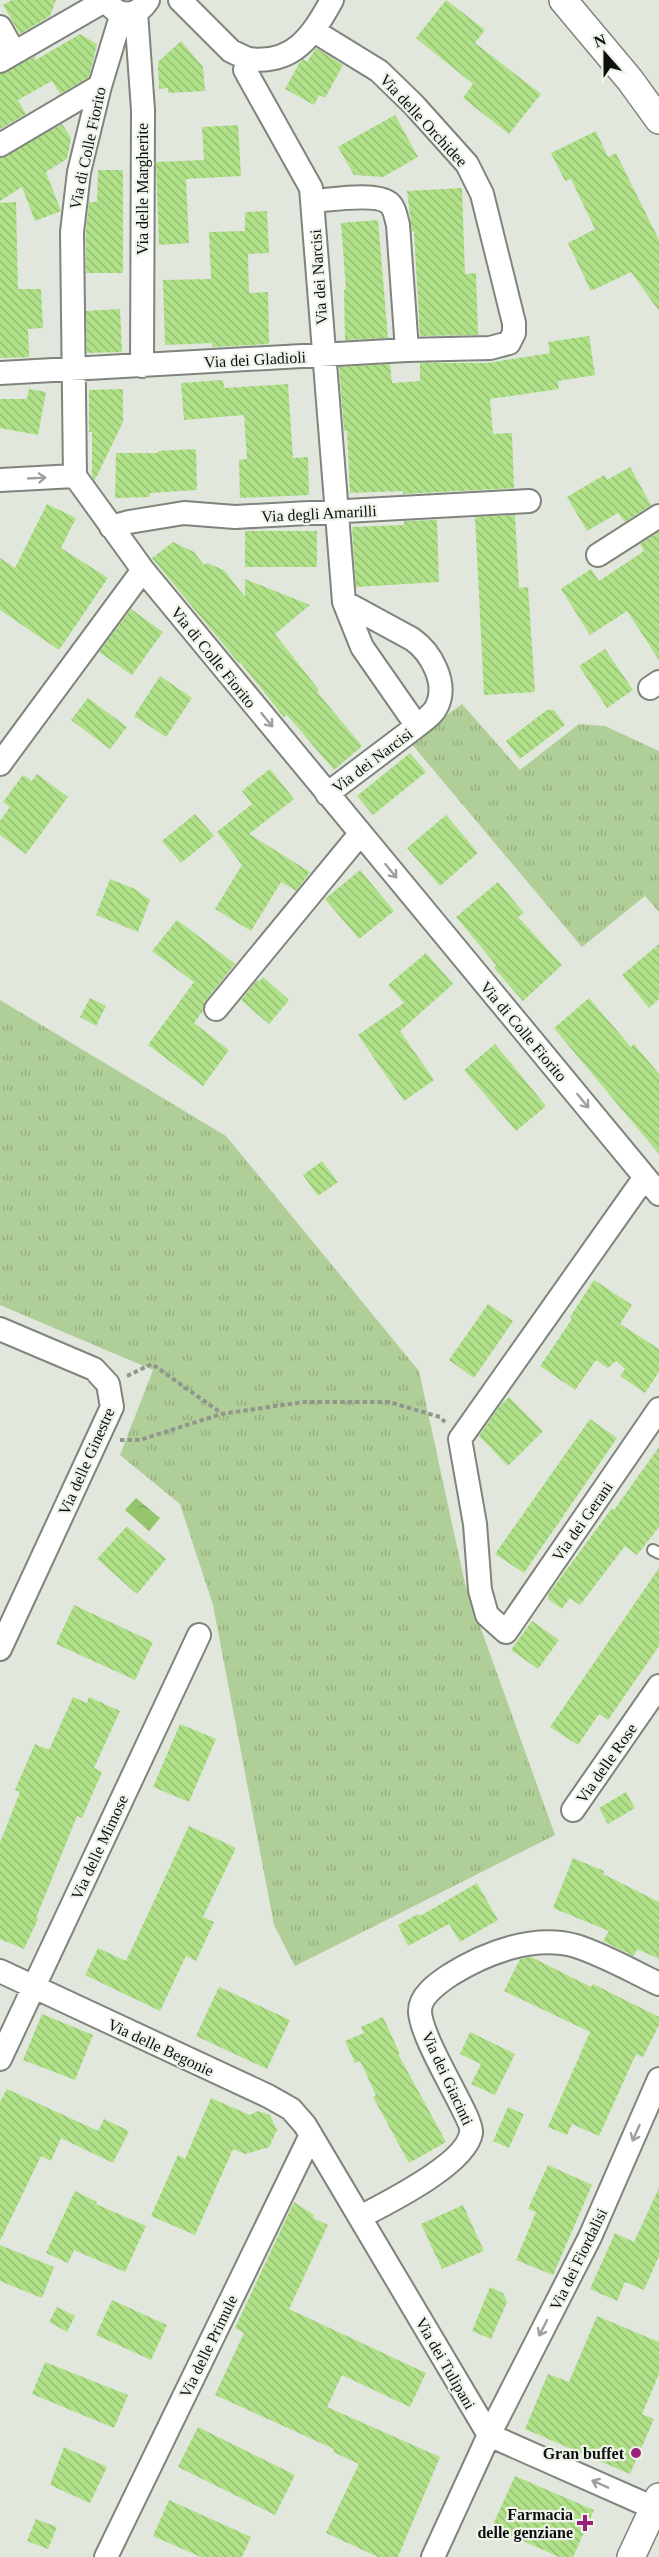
<svg xmlns="http://www.w3.org/2000/svg" width="659" height="2557" font-family="Georgia,serif">
  <style>
    .grass { fill: url(#grass-tufts) }
    .water { fill: url(#water-ripples) }
    .building { fill: url(#building-back-hatch) }
    .lines { fill: none; stroke-linecap: round; stroke-linejoin: round }
    .service-casing { stroke: #7f847c; stroke-width: 14 }
    .minor-casing { stroke: #7f847c; stroke-width: 26 }
    .tertiary-casing { stroke: #7f847c; stroke-width: 30 }
    .path { stroke: #91968e; stroke-width: 4; stroke-dasharray: 4.5 3; stroke-linecap: butt }
    .service { stroke: #fff; stroke-width: 10 }
    .minor { stroke: #fff; stroke-width: 22 }
    .tertiary { stroke: #fff; stroke-width: 27 }
    .oneway { stroke: #9f9f9e }
    .poi-dot { fill: #9b2079; stroke: #eef4ea; stroke-width: 2 }
    .labels { text-anchor: middle; stroke-width: 4.5; stroke-linejoin: round; paint-order: stroke }
    .street-label { font-size: 16px; fill: #0e100d; stroke: #eef4ea }
    .poi-label { font-size: 16px; font-weight: bold; fill: #0e100d; stroke: #eef4ea; text-anchor: end }
  </style>
  <defs>
    <pattern id="grass-tufts" width="24" height="20" patternUnits="userSpaceOnUse" patternTransform="scale(1.5)"><rect width="24" height="20" fill="#b0ce98"/><path d="M3 7l-1-3M5 7V3M7 7l1-3M15 17l-1-3M17 17v-4M19 17l1-3" fill="none" stroke="#96b082"/></pattern>
    <pattern id="water-ripples" width="26" height="14" patternUnits="userSpaceOnUse" patternTransform="scale(1.5)"><rect width="26" height="14" fill="#95c46d"/><path d="M2 4q2-2 4 0t4 0M15 11q2-2 4 0t4 0" fill="none" stroke="#7fa75d"/></pattern>
    <pattern id="building-back-hatch" width="6" height="6" patternUnits="userSpaceOnUse" patternTransform="scale(1.5)"><rect width="6" height="6" fill="#b0e188"/><path d="M-1 5l2 2M0 0l6 6M5-1l2 2" fill="none" stroke="#96c074"/></pattern>
  </defs>
  <rect width="100%" height="100%" fill="#e1e7dd"/>
  <path class="grass" d="M462,704L520,770L579,724L605,726L659,751V912L645,896L582,947L410,742Z
    M0,1000L226,1136L419,1371L465,1584L555,1835L295,1966L274,1925L213,1605L180,1504L120,1455L153,1370L0,1305Z"/>
  <path class="water" d="M136,1498L160,1518L149,1531L125,1510Z"/>
  <path class="building" d="M12,0H56L50,16L20,34L3,5Z
    M446,0L485,30L475,43L541,94L509,134L463,98L473,84L416,38Z
    M80,34L97,44L89,77L60,94L52,81L18,100L26,114L0,129V74L36,56L34,61Z
    M181,41L203,67L205,91L168,93V88L159,89L158,62Z
    M316,48L343,65L325,98L319,95L314,105L285,89L300,62L303,59L307,62Z
    M395,115L418,157L383,177L354,175L338,147Z
    M62,124L71,138L67,159L46,172L61,211L35,221L22,187L0,201V158Z
    M238,125L241,176L186,179L189,243L159,245L156,162L204,160L202,127Z
    M596,131L608,157L616,153L659,240V311L631,272L591,291L568,243L595,229L571,179L565,181L551,153Z
    M98,170H123V273H86V230L89,202H97Z
    M462,188L465,274L476,273L478,335L420,336L414,231L412,232L407,191Z
    M16,202L18,289H41L43,328L28,329L29,357L0,358V203Z
    M267,211L269,253L248,254L249,293L268,292L269,344L212,347V343L165,345L163,280L211,279L209,232L245,231V212Z
    M378,220L388,338L345,340L344,290H346L341,223Z
    M120,309L122,352L87,353L86,311Z
    M589,336L595,375L558,381L559,389L490,399L493,434L512,433L514,488L403,494V491L350,493L347,431H344L339,367L390,364L392,383L420,381V363H487L550,353L548,342Z
    M223,380L224,388L288,384L293,458L308,457L309,495L240,498L239,460L247,459L244,415L184,420L181,383Z
    M29,389L46,392L38,435L0,428V399H27Z
    M123,389V422L95,480L92,477V432H89V390Z
    M196,449L197,490L150,493V497L115,498L116,453H158V451Z
    M630,467L651,505L625,522L618,513L587,531L567,497L604,475L607,480Z
    M47,504L76,518L61,548L108,578L59,650L0,610V558L15,568Z
    M515,515L519,588L528,587L535,692L484,695L475,517Z
    M437,520L439,582L356,587L352,527L404,525V521Z
    M245,531H317V567H245Z
    M659,532V660L627,611L590,635L561,589L591,569L599,581L644,551L640,544Z
    M173,542L194,552L204,565L207,563L224,570L245,597V579L310,605L275,634L319,690L317,692L362,746L334,770L287,715L284,717L240,662L239,663L152,558Z
    M131,609L163,632L132,675L99,652Z
    M605,649L633,690L607,708L579,666Z
    M160,676L192,698L166,737L134,716Z
    M88,698L127,727L110,749L71,720Z
    M547,710H554L565,725L520,759L506,741Z
    M410,753L426,772L373,815L357,796Z
    M270,769L294,799L249,834L310,872L296,891L281,882L251,931L215,909L242,865L217,832L252,804L242,791Z
    M37,774L68,797L26,854L0,835V821L10,807L3,802L23,775L32,781Z
    M195,814L214,836L181,863L162,841Z
    M446,815L478,853L440,886L407,848Z
    M360,870L394,911L359,939L325,899Z
    M110,879L135,889L150,900L138,932L96,915Z
    M498,882L524,913L518,917L562,965L523,1001L494,968L496,965L456,917Z
    M177,920L235,964L206,1000L203,1011L194,1023L229,1050L203,1086L148,1045L194,982L152,951Z
    M659,944V999L649,1008L622,975Z
    M426,953L453,984L400,1031L434,1080L404,1101L358,1035L404,1003L388,985Z
    M263,977L289,1000L269,1024L241,1000L257,980L259,982Z
    M90,998L106,1006L96,1026L80,1017Z
    M589,998L631,1047L634,1044L659,1074V1154L554,1028Z
    M495,1044L546,1106L516,1131L464,1070Z
    M322,1161L338,1182L318,1196L303,1175Z
    M594,1280L632,1305L620,1324L659,1349V1372L645,1393L620,1376L625,1369L616,1361L608,1368L596,1360L575,1390L540,1366L572,1319L570,1317Z
    M488,1304L513,1321L474,1378L449,1360Z
    M509,1397L543,1431L508,1466L479,1436L499,1407Z
    M590,1419L617,1438L524,1573L495,1554Z
    M659,1447V1527L637,1555L625,1546L580,1605L570,1598L562,1609L548,1599V1595L612,1508L614,1510Z
    M127,1526L166,1559L137,1594L97,1559Z
    M659,1568V1646L608,1720L599,1714L578,1745L550,1727Z
    M74,1605L153,1642L135,1680L56,1644Z
    M532,1621L559,1640L538,1669L511,1650Z
    M73,1697L87,1703L89,1697L120,1711L94,1768L102,1772L82,1818L77,1816L36,1918L38,1919L24,1949L0,1939V1843L20,1792L15,1790L35,1744L49,1750Z
    M180,1724L216,1739L189,1802L153,1787Z
    M626,1792L635,1808L608,1824L599,1808Z
    M189,1826L236,1848L203,1917L214,1922L196,1961L186,1956L160,2011L85,1975L98,1948L126,1961Z
    M573,1858L604,1871L603,1874L659,1902V1959L637,1949L634,1956L603,1941L609,1931L553,1908Z
    M477,1883L498,1920L460,1942L449,1924L408,1946L398,1925L418,1914L420,1916Z
    M531,1957L591,1987L593,1984L659,2017V2025L643,2057L636,2054L599,2136L572,2124L567,2135L548,2127L590,2032L504,1991L520,1959Z
    M219,1987L290,2020L267,2069L196,2036Z
    M42,2014L93,2035L75,2080L23,2060Z
    M383,2017L400,2054H398L446,2142L409,2163L373,2097L376,2095L360,2061L355,2063L345,2041L364,2033L361,2027Z
    M470,2032L515,2054L495,2095L471,2084L481,2064L460,2054Z
    M7,2089L98,2131L104,2119L129,2131L113,2163L61,2138L51,2161L41,2156L0,2241V2102Z
    M211,2098L250,2115L258,2111L270,2115L277,2130L269,2147L245,2154L233,2149L195,2235L151,2216L178,2155L185,2159Z
    M508,2107L524,2114L509,2148L493,2141Z
    M548,2165L592,2185L553,2275L516,2260L536,2212L528,2209Z
    M659,2188V2256L644,2290L625,2282L617,2301L590,2289L615,2233L634,2242Z
    M75,2191L97,2202L96,2204L146,2226L125,2272L74,2250L68,2263L46,2253Z
    M294,2202L314,2215L313,2218L328,2225L289,2309L426,2373L410,2407L342,2375L327,2407L440,2457L398,2557H378L326,2533L359,2464L333,2452L334,2449L215,2395L244,2333L235,2328Z
    M463,2205L484,2251L442,2269L421,2224Z
    M0,2245L54,2267L42,2298L0,2281Z
    M490,2287L503,2293L507,2302L491,2339L472,2331Z
    M112,2300L167,2325L151,2360L96,2335Z
    M57,2307L75,2316L67,2332L49,2322Z
    M597,2316L659,2342V2374L642,2414L654,2419L630,2474L525,2429L548,2374L569,2382Z
    M45,2362L128,2395L114,2428L32,2394Z
    M198,2427L295,2475L275,2515L178,2467Z
    M64,2447L107,2467L90,2503L50,2485Z
    M515,2476L594,2510L573,2557H559L492,2527Z
    M169,2500L251,2537L242,2557H201L153,2536Z
    M36,2519L57,2527L48,2549L27,2541Z"/>
  <g class="lines">
    <g class="service-casing">
      <path id="service" d="M653,1550L659,1553"/>
    </g>
    <g class="minor-casing">
      <path id="minor" d="M180,0L231,51L248,59L245,70L311,188L344,602L362,647L417,726C424,720 433,715 437,706C448,683 431,652 412,639L344,602
        M136,12L143,110L142,366
        M122,13L100,86L79,172L72,232L75,476L143,570L659,1194
        M0,27L14,52
        M248,59C294,65 312,36 332,0
        M0,61L106,0C117,18 137,18 148,0
        M0,145L100,86
        M313,201C331,200 375,192 389,203C395,208 396,218 398,225L407,350
        M0,373L407,350L490,348L509,343L514,333V323L482,194L467,164L414,105L379,71L314,31
        M0,480L75,476
        M111,527L129,522L184,513L235,517L529,501
        M598,555L659,516
        M650,688L659,682
        M0,764L143,570
        M327,794L417,726
        M216,1009L360,834
        M645,1177L460,1439L475,1524L480,1590L487,1615L506,1632L659,1409
        M0,1329L94,1369L108,1384L112,1407L0,1649
        M573,1810L659,1686
        M0,1971L268,2096L291,2109L305,2125L489,2435L654,2508
        M0,2059L199,1635
        M360,2217C387,2203 466,2164 471,2133C474,2119 422,2043 420,2012C419,1996 438,1983 450,1975C485,1953 534,1934 576,1946C604,1955 632,1971 659,1984
        M106,2557L311,2135
        M433,2557L489,2435L590,2237L659,2079"/>
    </g>
    <g class="tertiary-casing">
      <path id="tertiary" d="M563,0L630,80L659,120
        M631,2557L659,2497"/>
    </g>
    <path class="path" d="M127,1376L152,1364L221,1413
      M120,1440H140L221,1414L304,1402H389L440,1417L445,1422"/>
    <use href="#service" class="service"/>
    <use href="#minor" class="minor"/>
    <use href="#tertiary" class="tertiary"/>
  </g>
  <defs><path id="oneway-shaft" d="M-6 0H5M1.5-3L5.5 0L1.5 3" fill="none" stroke-width="1.6" stroke-linecap="round" stroke-linejoin="round" transform="scale(1.5)"/></defs>
  <g class="oneway">
    <use href="#oneway-shaft" transform="translate(37 478) rotate(-3)"/>
    <use href="#oneway-shaft" transform="translate(267 720) rotate(51)"/>
    <use href="#oneway-shaft" transform="translate(391 871) rotate(51)"/>
    <use href="#oneway-shaft" transform="translate(583 1101) rotate(51)"/>
    <use href="#oneway-shaft" transform="translate(636 2133) rotate(114)"/>
    <use href="#oneway-shaft" transform="translate(543 2328) rotate(117)"/>
    <use href="#oneway-shaft" transform="translate(600 2484) rotate(-156)"/>
  </g>
  <g class="poi-dot">
    <circle cx="636" cy="2453" r="6"/>
    <path d="M582 2514h6v6h6v6h-6v6h-6v-6h-6v-6h6z"/>
  </g>
  <g class="labels">
    <g class="street-label">
      <text transform="translate(424 120) rotate(47)" y="6">Via delle Orchidee</text>
      <text transform="translate(87 148) rotate(-78)" y="6">Via di Colle Fiorito</text>
      <text transform="translate(142 189) rotate(-90)" y="6">Via delle Margherite</text>
      <text transform="translate(318 277) rotate(-94)" y="6">Via dei Narcisi</text>
      <text transform="translate(255 359) rotate(-3)" y="6">Via dei Gladioli</text>
      <text transform="translate(319 513) rotate(-3)" y="6">Via degli Amarilli</text>
      <text transform="translate(214 657) rotate(51)" y="6">Via di Colle Fiorito</text>
      <text transform="translate(372 760) rotate(-37)" y="6">Via dei Narcisi</text>
      <text transform="translate(524 1031) rotate(50)" y="6">Via di Colle Fiorito</text>
      <text transform="translate(86 1461) rotate(-66)" y="6">Via delle Ginestre</text>
      <text transform="translate(582 1521) rotate(-55)" y="6">Via dei Gerani</text>
      <text transform="translate(606 1763) rotate(-55)" y="6">Via delle Rose</text>
      <text transform="translate(99 1847) rotate(-65)" y="6">Via delle Mimose</text>
      <text transform="translate(161 2047) rotate(25)" y="6">Via delle Begonie</text>
      <text transform="translate(448 2078) rotate(65)" y="6">Via dei Giacinti</text>
      <text transform="translate(578 2259) rotate(-64)" y="6">Via dei Fiordalisi</text>
      <text transform="translate(208 2346) rotate(-64)" y="6">Via delle Primule</text>
      <text transform="translate(446 2363) rotate(60)" y="6">Via dei Tulipani</text>
    </g>
    <g class="poi-label">
      <text x="624" y="2459">Gran buffet</text>
      <text x="573" y="2520">Farmacia<tspan x="573" dy="18">delle genziane</tspan></text>
    </g>
  </g>
  <g transform="translate(605 54) rotate(339)" stroke="#eef4ea" stroke-width="4.5" paint-order="stroke">
  <path d="M0-4.5L10 22L0 15L-10 22Z" fill="#0e100d"/>
  <text y="-9" font-size="16" font-weight="bold" text-anchor="middle" fill="#0e100d">N</text>
  </g>
</svg>
